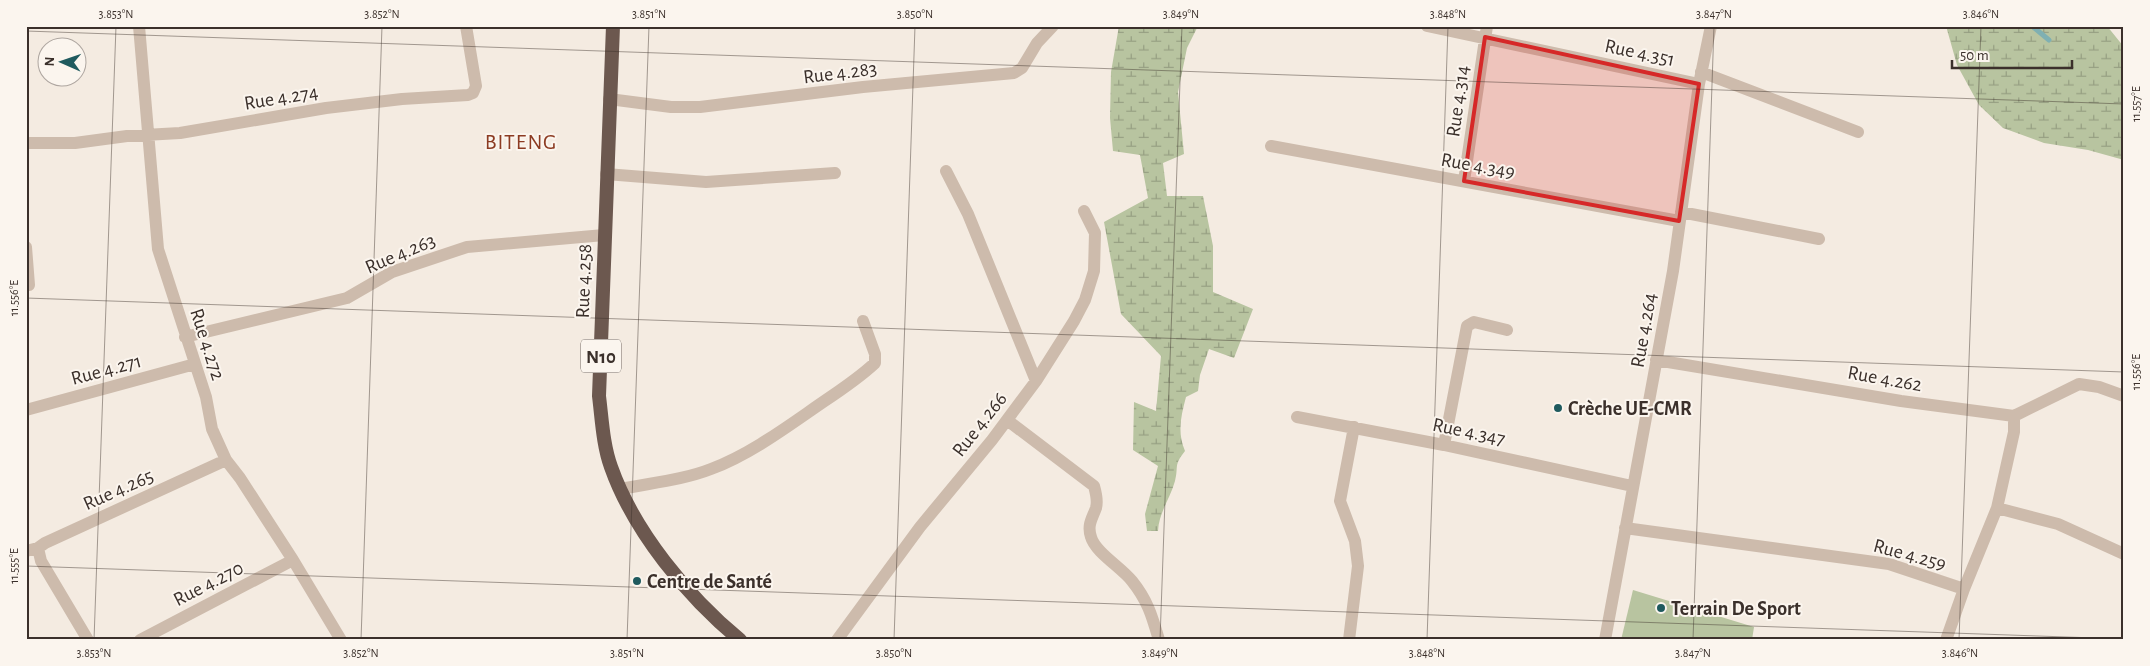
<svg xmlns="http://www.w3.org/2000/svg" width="2150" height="666" font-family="'Alegreya Sans',sans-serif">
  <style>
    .green { fill: #b8c4a0 }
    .wetland { fill: url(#wetland-marsh) }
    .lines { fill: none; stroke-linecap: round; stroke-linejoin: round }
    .stream { stroke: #7fb0b2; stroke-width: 5 }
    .minor { stroke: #cdbbac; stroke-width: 12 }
    .trunk { stroke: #6c584f; stroke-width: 14 }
    .marked { fill: #d62828; fill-opacity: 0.2; stroke: #d62828; stroke-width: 4; stroke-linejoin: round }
    .ticks { fill: none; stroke: #3b302b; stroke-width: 1; stroke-opacity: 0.45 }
    .poi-dot { fill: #1f5a5e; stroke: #fbf5ee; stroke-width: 2 }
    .labels { text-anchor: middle; stroke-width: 4; stroke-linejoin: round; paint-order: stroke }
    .shield { fill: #fbf5ee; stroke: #756b66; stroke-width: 1 }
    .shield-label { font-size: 19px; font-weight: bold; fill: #3b302b }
    .street-label { font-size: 20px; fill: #3b302b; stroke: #fbf5ee }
    .poi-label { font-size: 20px; font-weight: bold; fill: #3b302b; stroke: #fbf5ee; text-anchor: start }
    .quarter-label { font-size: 22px; letter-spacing: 1px; fill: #8c3b22; stroke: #fbf5ee }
    .neatline { fill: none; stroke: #3b302b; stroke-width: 2 }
    .ticks-label { font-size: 12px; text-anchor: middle; fill: #3b302b }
  </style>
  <defs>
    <pattern id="wetland-marsh" width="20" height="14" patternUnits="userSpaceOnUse" patternTransform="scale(1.25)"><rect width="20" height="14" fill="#b8c4a0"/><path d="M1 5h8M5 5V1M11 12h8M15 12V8" fill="none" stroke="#97a083"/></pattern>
  </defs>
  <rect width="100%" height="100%" fill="#f4ebe1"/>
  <path class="green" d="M1633,590L1754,627L1752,640H1621Z"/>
  <path class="wetland" d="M1119,26H1198L1187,48L1178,92L1184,154L1163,163L1167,196H1203L1213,246V292L1253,309L1234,358L1209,349L1200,375L1198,391L1186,397C1181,416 1177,432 1185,451C1173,466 1179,466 1175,481C1170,499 1159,512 1158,531H1147L1145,514L1158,466L1133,450L1134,402L1156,411L1161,356L1121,314L1104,222L1148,198L1140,155L1113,151L1110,118L1111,72Z
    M1946,26H2107L2124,47V160L2088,150L2044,143L2003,128L1979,105L1957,65Z"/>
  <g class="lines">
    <path class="stream" d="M2032,26L2049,40"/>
    <path class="minor" d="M139,26L158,249L206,397L212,429L226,460L240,478L293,560L341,640
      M1427,26L1699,84
      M1701,72L1858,132
      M609,99L671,107H700L863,87L1014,73L1022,68L1037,43L1053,26
      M26,143H75L127,136L180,133L326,108L402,99L468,95L473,93L476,86L466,26
      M1271,146L1679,221
      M946,171L968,214L1036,381
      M606,174L706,182L835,173
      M1464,181L1487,26
      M1681,212L1819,239
      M26,247L29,285
      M185,337L347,298L392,272L467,247L604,235
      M1656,360L1901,401L2014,416
      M26,410L195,364
      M2014,416L2079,384L2099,387L2124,396
      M1297,417L1444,445L1632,486
      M1007,420L1094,486C1096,493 1098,501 1096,508C1092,519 1087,525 1091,537C1095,552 1122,568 1132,581C1148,601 1152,616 1159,640
      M1444,445L1467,326L1474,322L1507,330
      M621,489C650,483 683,480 711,469C751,454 788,426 823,402C841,390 859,378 875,363V354L863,321
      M1997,508L2014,432V416
      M1625,528L1889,564L1964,589L1997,508L2058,524L2124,554
      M38,548L41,561L88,640
      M26,551L38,548L45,543L226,460
      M140,640L293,560
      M837,640L920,527L992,440L1036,381L1074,321L1085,300L1094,271L1095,233L1084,211
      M1349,640L1358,566L1355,541L1340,501L1354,427
      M1605,640L1673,271L1699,84L1711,26
      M1946,640L1964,589"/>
    <path class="trunk" d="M613,26L599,396C602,420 603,445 611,467C634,532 688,597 740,640"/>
  </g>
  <path class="marked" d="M1485,37L1699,84L1679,221L1464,181Z"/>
  <path class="ticks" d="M26,31L2124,104M26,298L2124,372M26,566L2124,639M94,640L116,26M361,640L382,26M627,640L649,26M894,640L915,26M1160,640L1182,26M1427,640L1448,26M1693,640L1714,26M1959,640L1981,26"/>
  <g class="poi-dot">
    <circle cx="1558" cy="408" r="5"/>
    <circle cx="637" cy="581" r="5"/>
    <circle cx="1661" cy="608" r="5"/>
  </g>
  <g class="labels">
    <rect class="shield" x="581" y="339.5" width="40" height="33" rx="4"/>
    <g class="shield-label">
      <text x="601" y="363">N10</text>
    </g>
    <g class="street-label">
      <text transform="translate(1640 52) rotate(12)" y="7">Rue 4.351</text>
      <text transform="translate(840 72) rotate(-7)" y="7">Rue 4.283</text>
      <text transform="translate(281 97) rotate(-9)" y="7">Rue 4.274</text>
      <text transform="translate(1457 101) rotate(-82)" y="7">Rue 4.314</text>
      <text transform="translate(1478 165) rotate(10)" y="7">Rue 4.349</text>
      <text transform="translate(400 253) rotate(-23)" y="7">Rue 4.263</text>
      <text transform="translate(583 281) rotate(-88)" y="7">Rue 4.258</text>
      <text transform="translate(1643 330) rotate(-80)" y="7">Rue 4.264</text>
      <text transform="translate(208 344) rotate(72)" y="7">Rue 4.272</text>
      <text transform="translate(106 369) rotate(-15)" y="7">Rue 4.271</text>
      <text transform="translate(1885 378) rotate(10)" y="7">Rue 4.262</text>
      <text transform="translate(979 424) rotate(-52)" y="7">Rue 4.266</text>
      <text transform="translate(1469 431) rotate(12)" y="7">Rue 4.347</text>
      <text transform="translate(118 489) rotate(-24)" y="7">Rue 4.265</text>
      <text transform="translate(1910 554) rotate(15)" y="7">Rue 4.259</text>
      <text transform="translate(208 583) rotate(-27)" y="7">Rue 4.270</text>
    </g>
    <g class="poi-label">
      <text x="1568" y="415">Crèche UE-CMR</text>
      <text x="647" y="588">Centre de Santé</text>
      <text x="1671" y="615">Terrain De Sport</text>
    </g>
    <g class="quarter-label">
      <text x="521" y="149">BITENG</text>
    </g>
  </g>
  <rect width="2150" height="666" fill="none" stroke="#fbf5ee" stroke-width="55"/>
  <g transform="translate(62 62) rotate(272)"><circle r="24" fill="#fbf5ee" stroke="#aea6a0"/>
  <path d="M0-4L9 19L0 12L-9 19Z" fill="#1f5a5e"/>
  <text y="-8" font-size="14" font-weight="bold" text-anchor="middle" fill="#3b302b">N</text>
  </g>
  <path d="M1952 60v8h120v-8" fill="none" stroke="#3b302b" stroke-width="2.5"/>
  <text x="1960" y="60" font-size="15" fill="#3b302b" stroke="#fbf5ee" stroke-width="4" paint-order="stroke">50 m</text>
  <rect x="28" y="28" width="2094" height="610" class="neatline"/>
  <g class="ticks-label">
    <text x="116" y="18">3.853°N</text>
    <text x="382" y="18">3.852°N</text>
    <text x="649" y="18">3.851°N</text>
    <text x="915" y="18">3.850°N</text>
    <text x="1181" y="18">3.849°N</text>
    <text x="1448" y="18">3.848°N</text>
    <text x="1714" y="18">3.847°N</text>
    <text x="1981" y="18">3.846°N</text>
    <text transform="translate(2136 104) rotate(-90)" y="4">11.557°E</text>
    <text transform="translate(14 298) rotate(-90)" y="4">11.556°E</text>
    <text transform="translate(2136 372) rotate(-90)" y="4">11.556°E</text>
    <text transform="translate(14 566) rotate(-90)" y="4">11.555°E</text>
    <text x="94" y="657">3.853°N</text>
    <text x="361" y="657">3.852°N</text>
    <text x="627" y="657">3.851°N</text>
    <text x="894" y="657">3.850°N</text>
    <text x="1160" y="657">3.849°N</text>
    <text x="1427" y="657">3.848°N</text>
    <text x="1693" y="657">3.847°N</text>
    <text x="1960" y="657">3.846°N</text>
  </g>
</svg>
